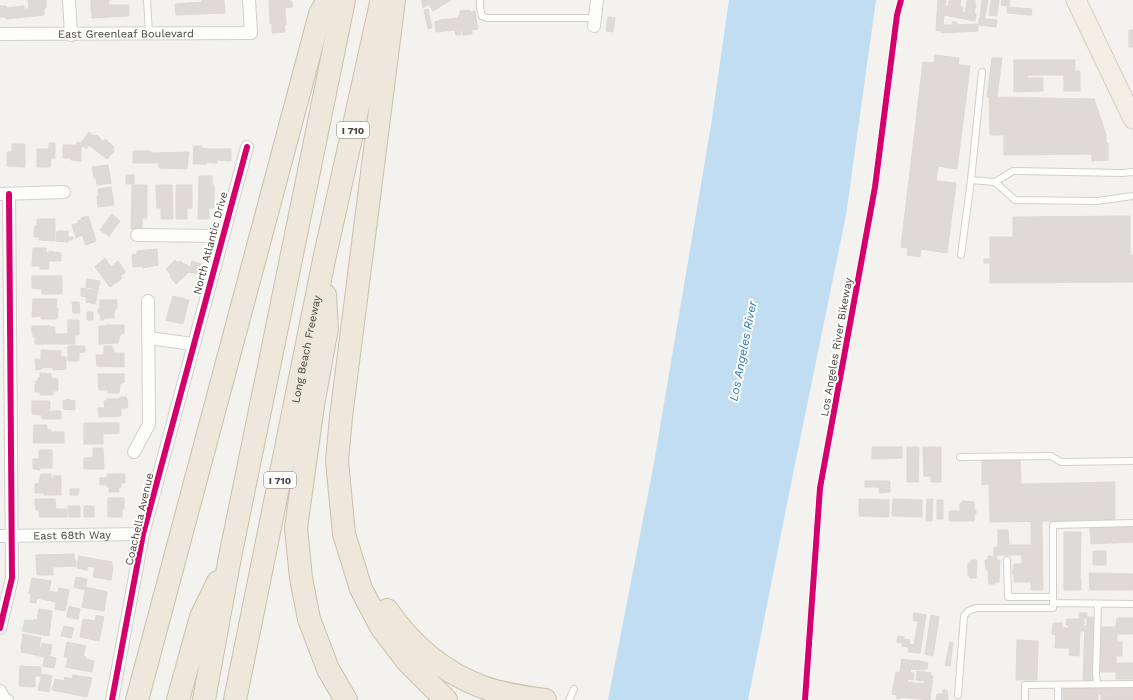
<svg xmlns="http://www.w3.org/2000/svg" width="1133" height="700" font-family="'Work Sans',sans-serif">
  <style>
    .water { fill: #c0ddf1 }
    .building { fill: #dedbd6; stroke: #dcd9d4 }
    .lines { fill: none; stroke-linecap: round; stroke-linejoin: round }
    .lane-casing { stroke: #d2d0cb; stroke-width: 8 }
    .street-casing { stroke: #d2d0cb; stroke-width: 14 }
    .primary-casing { stroke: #d6cebb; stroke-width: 21 }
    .highway-casing { stroke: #ccbfa9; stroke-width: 24 }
    .lane { stroke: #fdfdfc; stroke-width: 6 }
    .street { stroke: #fdfdfc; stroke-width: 12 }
    .primary { stroke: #f2efe6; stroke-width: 19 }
    .highway { stroke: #ede8db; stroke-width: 22 }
    .cycleway-casing { stroke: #fff; stroke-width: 8 }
    .cycleway { stroke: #d6006c; stroke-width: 6 }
    .labels { text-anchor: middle; stroke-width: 4; stroke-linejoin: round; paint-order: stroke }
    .shield { fill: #fff; stroke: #817c74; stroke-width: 1 }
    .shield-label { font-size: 10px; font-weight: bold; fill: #4b4439 }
    .street-label { font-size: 11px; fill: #4b4439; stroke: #fff }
    .water-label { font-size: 12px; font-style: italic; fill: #2e7ab2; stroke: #fff }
  </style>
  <rect width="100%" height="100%" fill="#f4f2ee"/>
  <path class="water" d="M729,0H876L846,215L793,474L748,700H608L654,463L711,125Z"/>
  <path class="building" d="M28,0H46V8H44V15L6,19V17H0V6H6V8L24,6V9H29Z
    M91,0H109V5H129V16L92,18V12H91Z
    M202,0H224L225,13L176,15L175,4L202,2Z
    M269,0H289L293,3L292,7L285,8L286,25H284L285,32L272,33V23L270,24Z
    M422,0H451L433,11L429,4L423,8Z
    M938,0H946L945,6L950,7L948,6L949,1L961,0L960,5H957L963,7L962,12L965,13L967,1L975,0V4L976,5L974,13L976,14L975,21L944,15L943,25H953L952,22H957V25L978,24V31L941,33V31L936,30Z
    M982,0H988L985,18L980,17Z
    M991,0H999L997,16L989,15Z
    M1002,0H1010L1009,6L1001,5Z
    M1007,7L1032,9L1031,15L1007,13Z
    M428,9L432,28L428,29L424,10Z
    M470,10V12L475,11L477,25H478V29L472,30V34L463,35L462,30H460L461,35H456L455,30L436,32L435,22L439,21V20L458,18V16H460V11Z
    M608,17L615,18L613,32L606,31Z
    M979,18L997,20L996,27L979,25Z
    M1129,30H1133V47H1129Z
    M935,55L959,58L958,65L970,66L957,169L938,166L936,181L956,183L947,253L921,249L920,257L907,255L908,248L901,247L923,62L934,63Z
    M992,58H1002L997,97H987Z
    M1014,60H1075V71H1080V91H1064V75H1027V78H1043V91L1014,92Z
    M989,97L1094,99L1106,135V143H1108V160L1092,161V154L1004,155V135H990Z
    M89,132L94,136L97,135L103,142L105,139L113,146L114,151L107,159L89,145L86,149L83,146L81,148V161L71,160V158H63V145H77V142L81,143Z
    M49,143H55V158H51L50,167H37V149H49Z
    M12,144H25V167L7,166V152H12Z
    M194,146H202V148L208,149H231V161L217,160V163L206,162V164H193Z
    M133,151H151V153L189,152L187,169L159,168V163H133Z
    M108,165L111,183L97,185L96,178H94L92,167Z
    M126,175H134V184H126Z
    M199,176H212V185H214V208H209V219H198Z
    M132,185H147V218H142V229H131Z
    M156,185H172L173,219H161V208H157Z
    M176,185H192V208H187V219H176Z
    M111,187L114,205L98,207L97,196H99L98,189Z
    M112,214L120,221L109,236L100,230Z
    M88,216L96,241L86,245L82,235L76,238L72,225L78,223V221L82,219L81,218Z
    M1130,216V255H1133V282L990,283V263H984V259H990V237H1013V217Z
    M37,219H55V241L39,240V237H34V230H35V226H37Z
    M57,231H68V237H73V240H68V242L56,241Z
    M33,248H46V253H49V251L61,253V261H49V269H40V266H32Z
    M157,249L158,265L143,268V266L133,267L132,255L137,254V251Z
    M105,258L111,267L118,261L126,272L120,276L122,278L119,281L110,287L95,267Z
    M175,260L178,263L180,261L185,265L186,264L190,268L192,261L201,264L198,274L189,272L176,284L170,276L171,275L166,269Z
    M32,276H62V294H42V289L32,288Z
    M87,279L100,281L98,290L86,287Z
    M81,288L98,291L95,304L86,302V297L81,296Z
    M173,296L189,300L183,324L166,320Z
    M33,299H57L56,308H58L57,319H41V316L32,317Z
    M100,300H117V309H115V311L114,312V318H104V320H101L100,314H98V309H100Z
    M72,302H79L80,313H73Z
    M87,312H93V320H87Z
    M68,320H79V335H75V344H35V337H33V333H32V326H50V327H55V334H68Z
    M106,325H124V333L120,335L118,343L99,344V326H106Z
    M68,346H85V352L79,353V361H68Z
    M104,346H112V349H114V353H124V367L97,366L96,355H104Z
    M41,350L61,351V357H66V369L53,370V367L41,368L42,369L36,370L35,359H41Z
    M40,373L51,374V378L58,379V391H53V395H40V392H35V384H36V381H38V378H40Z
    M98,374H124V382L120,384L119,393H108V388L107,390H99Z
    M120,397H126L128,402L127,408H121V416L99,417L98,408H105L104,401H107V399H120Z
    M66,399L75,401V410L63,409V400L66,401Z
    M32,401H50V413H52V411H61V419H42V415L32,414Z
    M84,423H119V433L105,434V433H103V444H84Z
    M34,425H47V430H51V432H64V443H33Z
    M872,447H902V458L872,459Z
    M907,447H919L918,482H907Z
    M923,447H941V482H931V476H924Z
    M93,448H103L104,469H84V458H93Z
    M40,450H52V468H40V470L33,469V459H39V451Z
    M1020,459L1021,484L1115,482V520L990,522L989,484L982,485V460Z
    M41,474H51V479H53V476H61V495H44V493H35V484L39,483Z
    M107,474H125V483H121V487H119V492H109V487H107V485H100V478H107Z
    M865,481H890V492L879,493V487H865Z
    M70,489H79L78,495H70Z
    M108,498H124V509H122V517H108Z
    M35,499H55L56,509H67V517H39V510H36V506H35Z
    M859,499L889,500V517L859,516Z
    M893,499L922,500V517L892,516Z
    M927,499H933L932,521H926Z
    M937,500H943V519H937Z
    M962,501L974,502V510H976V514H974V521H949V511H960V503H962Z
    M68,506H80V517H69Z
    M84,506H94V517H84Z
    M1031,522H1042L1043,590H1031Z
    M1133,526V542L1091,544L1090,527Z
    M998,530H1008L1009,544L1007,545H1030V582H1014V574H1012L1014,564H1022V555H994V547H998Z
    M1064,532H1081L1080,579H1081V590H1064Z
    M1093,551H1106V565H1093Z
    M74,554V560H76V566L53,567V575H37L36,555Z
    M79,556L112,562V566H113L111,580L93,577L95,567L87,566V570L77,568Z
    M988,556H997V560H1000L999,582H995V584H989L988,570H986L985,560H988Z
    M971,560H977L976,578H970V576H968V563H971Z
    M1089,573L1133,574V590H1090Z
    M76,577L87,579L85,590L74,587Z
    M32,578L51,581L49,591L58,593L59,588L69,590L65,611L55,609L56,602L37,598L36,603L30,602L31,594L29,593Z
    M86,587L107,592L104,611L82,607Z
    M69,606L80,609L78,619L67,617Z
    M39,609L52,611L49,636L22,631L25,620L34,621V619L37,620Z
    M914,613L926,615L920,653L908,652L909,647L902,646V643L897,642L898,636L904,637V639L910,640L909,644L914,645L918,621H913Z
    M1079,613H1087V617H1095L1093,682H1083L1085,626H1087V618H1079Z
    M96,615L104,617L99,641L80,637L83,620L84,619L95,621Z
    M931,615L939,617L933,656L925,654Z
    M1117,618H1133V634H1117V642H1122V656H1116V663H1133V679H1116V672H1100L1102,627H1116Z
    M1067,619H1084V631H1080L1079,656L1069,655L1070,648H1055L1056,635L1052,634L1053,623H1062V628H1069V625H1066Z
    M64,626L74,628L71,638L61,636Z
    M23,634L41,638L39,648H41L42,643L52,645L50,655L44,654V657L21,652L22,650L21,649Z
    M1017,640L1038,641L1037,680H1016Z
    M67,642L86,646L83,656L86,657L85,659L94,661L92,672L66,667L68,658L64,657Z
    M950,642L953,643L950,666L945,665Z
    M45,655L56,658L54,668L43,666Z
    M902,659L916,661L917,660L928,663L927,669H924V670L911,669L910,673H914L913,680L908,679L907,682L924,684L925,681L916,680L917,671L931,673L930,676H933L930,700L900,697V699L896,698L897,696L898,695L892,694L896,672L903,673L900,672Z
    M20,666L41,667V676H35V687L19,686Z
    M42,674L52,676L49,692L38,690Z
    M73,675L92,678L87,697L52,690L55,679L64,681L65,677L72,679Z
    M1133,687V700H1101V694H1098V700H1063V688Z
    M943,690H947L948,700H936L937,694H943Z"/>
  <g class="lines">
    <g class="lane-casing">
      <path id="lane" d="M147,0L149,34
        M480,0V8L482,16L487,18H595
        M971,180L995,182L1013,171L1122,173L1133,172
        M995,182L1015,200L1097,201L1133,196
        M961,255L971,180L982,72
        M960,457L1051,456L1061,462L1133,461
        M1133,523L1053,525V603L1133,604
        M1007,560L1008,597H1053
        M1097,683L1096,674L1098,604
        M958,695L964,616L968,611L976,608H1053V603
        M569,700L574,689
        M1025,700V685L1133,684
        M1058,700V685"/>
    </g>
    <g class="street-casing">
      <g id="street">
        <path d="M69,0L71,35"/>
        <path d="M594,26L597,0"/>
        <path id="s1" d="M0,34L251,33L249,0"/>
        <path d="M0,194L64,192"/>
        <path d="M137,235L222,236"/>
        <path d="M149,338L193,344"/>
        <path d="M134,452L149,424L148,301"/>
        <path id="s2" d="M0,536L143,534"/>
        <path d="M0,628L12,578L9,194"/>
        <path d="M0,691L4,699L7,700"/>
        <path d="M112,700L143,534L247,147"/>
      </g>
    </g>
    <g class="primary-casing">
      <path id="primary" d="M1076,0L1133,119"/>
    </g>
    <g class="highway-casing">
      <g id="highway">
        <path d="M394,0L341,417L337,461L344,534L361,589L381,627L407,661L446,700"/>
        <path d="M325,295L327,328L313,405L296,528L301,578L309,619L328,669L346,700"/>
        <path d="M387,610C410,643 441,671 480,686C500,694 524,697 545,700"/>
        <path d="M137,700L320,14L328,0"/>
        <path d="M178,700L201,617L218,582"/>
        <path d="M204,700L230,557L344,0"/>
        <path id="s3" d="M235,700L324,260L381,3"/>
      </g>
    </g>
    <use href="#lane" class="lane"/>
    <use href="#street" class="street"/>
    <use href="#primary" class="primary"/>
    <use href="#highway" class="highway"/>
    <g class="cycleway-casing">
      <path id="cycleway" d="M0,628L12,578L9,194
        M112,700L143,534L247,147
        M805,700L820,488L875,187L897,15L901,0"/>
    </g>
    <use href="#cycleway" class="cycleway"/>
  </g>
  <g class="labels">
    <g class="shield">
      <rect x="337" y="122" width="32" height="16" rx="3"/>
      <rect x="264" y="472" width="32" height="16" rx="3"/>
    </g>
    <g class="shield-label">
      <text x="353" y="134">I 710</text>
      <text x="280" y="484">I 710</text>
    </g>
    <g class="street-label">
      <text dy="4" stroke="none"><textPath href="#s1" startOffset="126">East Greenleaf Boulevard</textPath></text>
      <text transform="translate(210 243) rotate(-75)" y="4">North Atlantic Drive</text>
      <text transform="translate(836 347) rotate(-80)" y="4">Los Angeles River Bikeway</text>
      <text dy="4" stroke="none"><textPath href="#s3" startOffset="358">Long Beach Freeway</textPath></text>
      <text transform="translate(139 519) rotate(-77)" y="4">Coachella Avenue</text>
      <text dy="4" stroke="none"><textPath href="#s2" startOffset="72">East 68th Way</textPath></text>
    </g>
    <g class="water-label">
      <text transform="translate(743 351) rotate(-79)" y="4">Los Angeles River</text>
    </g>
  </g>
</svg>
